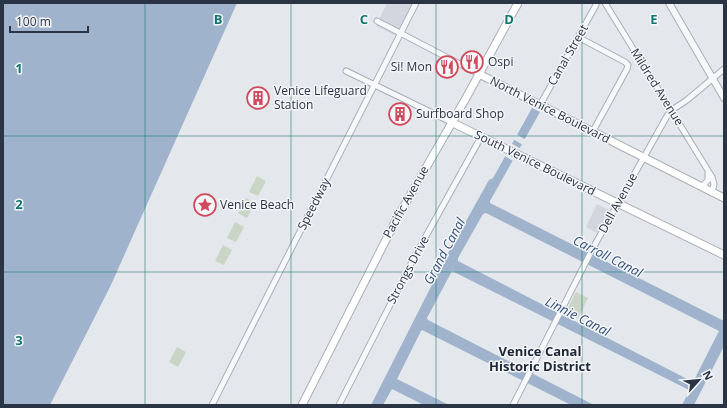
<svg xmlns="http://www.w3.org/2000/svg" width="727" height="408" font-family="'Open Sans',sans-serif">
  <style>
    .built { fill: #d2d6de }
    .green { fill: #c9d6c5 }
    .water { fill: #9fb4cc; fill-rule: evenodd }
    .pier { fill: #e4e7ec }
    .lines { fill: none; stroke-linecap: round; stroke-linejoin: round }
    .minor-casing { stroke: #a9aeb7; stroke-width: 7 }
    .tertiary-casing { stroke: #a9aeb7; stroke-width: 8 }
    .secondary-casing { stroke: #a9aeb7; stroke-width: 9 }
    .minor { stroke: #f7f8fa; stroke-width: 5 }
    .tertiary { stroke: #f7f8fa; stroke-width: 6 }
    .secondary { stroke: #fff; stroke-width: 7 }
    .grid { fill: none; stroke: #0f766e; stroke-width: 1; stroke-opacity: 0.55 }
    .labels { text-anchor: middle; stroke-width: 3; stroke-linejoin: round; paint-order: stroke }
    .street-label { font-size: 12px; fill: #2b3445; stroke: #f4f6f9 }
    .poi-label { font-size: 12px; fill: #2b3445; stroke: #f4f6f9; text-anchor: start }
    .water-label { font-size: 13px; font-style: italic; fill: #34527a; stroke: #f4f6f9 }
    .neighbourhood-label { font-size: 13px; font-weight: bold; fill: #1d2536; stroke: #f4f6f9 }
    .grid-label { font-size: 13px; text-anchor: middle; font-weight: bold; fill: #0f766e; stroke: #f4f6f9; stroke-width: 3; stroke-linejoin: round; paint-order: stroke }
  </style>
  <rect width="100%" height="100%" fill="#e4e7ec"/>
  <path class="built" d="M387,3H413L396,36L376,26Z
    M597,204L609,210L597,233L586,227Z"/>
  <path class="green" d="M257,176L266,181L258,196L249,192Z
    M246,198L255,203L247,218L238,213Z
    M235,222L244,227L236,242L227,238Z
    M223,245L232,250L224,265L215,261Z
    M576,292L588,298L578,319L566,312Z
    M177,347L186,352L178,367L169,362Z"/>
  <path class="water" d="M3,3H237L110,287L50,405H3Z
    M532,108L540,112L490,201V203L724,321V346L694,405H682L689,391V390L452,271L427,318L428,320L594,405H571L422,330L421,331L397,379L449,405H424L392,389L383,405H371L447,255L489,180L493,178ZM486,213L719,331L693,382L458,261V258L483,214Z"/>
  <path class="pier" d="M516,134L526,140L523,145L513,139Z
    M511,143L521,149L505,178L504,177L513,161L505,156L496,172L495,171Z"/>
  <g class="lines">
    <g class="minor-casing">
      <path id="minor" d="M605,3L712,177L714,184L712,193
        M377,21L479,74
        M578,37L625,62L628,65L627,69L593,131
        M346,71L451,122
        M540,105L596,5
        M702,187L708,180V172
        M212,405L416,3
        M339,405L416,254L481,137
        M513,405L593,248L667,116L672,110L687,100L724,69"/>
    </g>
    <g class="tertiary-casing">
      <path id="tertiary" d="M669,3L724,98"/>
    </g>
    <g class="secondary-casing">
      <path id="secondary" d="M479,74L724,198
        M451,122L724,255
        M302,405L396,220L466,98L518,3"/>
    </g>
    <use href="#minor" class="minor"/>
    <use href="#tertiary" class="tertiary"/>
    <use href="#secondary" class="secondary"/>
  </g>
  <path class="grid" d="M145,3V405M291,3V405M436,3V405M582,3V405M3,136H724M3,272H724"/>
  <defs>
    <g id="restaurant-ring" transform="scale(1.15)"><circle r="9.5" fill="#f4f6f9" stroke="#d1495b" stroke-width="1.5"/><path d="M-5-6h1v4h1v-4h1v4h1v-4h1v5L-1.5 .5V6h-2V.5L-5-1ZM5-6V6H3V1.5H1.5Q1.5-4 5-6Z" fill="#d1495b"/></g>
    <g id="building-ring" transform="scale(1.15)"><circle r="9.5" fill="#f4f6f9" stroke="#d1495b" stroke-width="1.5"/><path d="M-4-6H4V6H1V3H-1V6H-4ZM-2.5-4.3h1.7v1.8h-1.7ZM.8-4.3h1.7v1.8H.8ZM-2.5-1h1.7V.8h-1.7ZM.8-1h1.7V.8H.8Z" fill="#d1495b"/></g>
    <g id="sight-ring" transform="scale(1.15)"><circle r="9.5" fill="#f4f6f9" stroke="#d1495b" stroke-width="1.5"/><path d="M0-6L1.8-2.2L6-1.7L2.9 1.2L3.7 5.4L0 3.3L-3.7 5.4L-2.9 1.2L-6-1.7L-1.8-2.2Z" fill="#d1495b"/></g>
  </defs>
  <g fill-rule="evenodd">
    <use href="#restaurant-ring" x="472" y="62"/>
    <use href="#restaurant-ring" x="447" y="67"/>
    <use href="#building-ring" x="258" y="98"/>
    <use href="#building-ring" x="400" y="114"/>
    <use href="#sight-ring" x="205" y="205"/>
  </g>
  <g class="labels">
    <g class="street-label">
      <text transform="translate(568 55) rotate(-60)" y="4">Canal Street</text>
      <text transform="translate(657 87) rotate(58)" y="4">Mildred Avenue</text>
      <text transform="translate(550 110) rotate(27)" y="4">North Venice Boulevard</text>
      <text transform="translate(535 163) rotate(26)" y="4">South Venice Boulevard</text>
      <text transform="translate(406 202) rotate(-61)" y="4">Pacific Avenue</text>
      <text transform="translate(618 203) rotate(-61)" y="4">Dell Avenue</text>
      <text transform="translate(314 204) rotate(-63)" y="4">Speedway</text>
      <text transform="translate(408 270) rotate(-62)" y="4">Strongs Drive</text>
    </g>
    <g class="poi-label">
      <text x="488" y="66">Ospi</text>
      <text x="432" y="71" text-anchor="end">Si! Mon</text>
      <text x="274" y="95">Venice Lifeguard<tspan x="274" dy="14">Station</tspan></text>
      <text x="416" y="118">Surfboard Shop</text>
      <text x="220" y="209">Venice Beach</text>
    </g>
    <g class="water-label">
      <text transform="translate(444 251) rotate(-62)" y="5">Grand Canal</text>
      <text transform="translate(608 256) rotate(27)" y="5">Carroll Canal</text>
      <text transform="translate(578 316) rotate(27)" y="5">Linnie Canal</text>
    </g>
    <g class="neighbourhood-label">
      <text x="540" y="356">Venice Canal<tspan x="540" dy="15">Historic District</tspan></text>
    </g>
  </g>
  <g class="grid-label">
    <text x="218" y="24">B</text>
    <text x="364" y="24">C</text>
    <text x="509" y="24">D</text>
    <text x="654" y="24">E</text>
    <text x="19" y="73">1</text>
    <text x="19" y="209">2</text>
    <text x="19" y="345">3</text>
  </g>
  <rect width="727" height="408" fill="none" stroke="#2b3445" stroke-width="8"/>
  <g transform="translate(699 380) rotate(63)" stroke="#f4f6f9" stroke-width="3" paint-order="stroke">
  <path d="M0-3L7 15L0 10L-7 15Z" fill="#2b3445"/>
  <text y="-6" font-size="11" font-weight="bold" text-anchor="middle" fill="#2b3445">N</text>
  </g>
  <path d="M10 26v6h78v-6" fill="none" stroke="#2b3445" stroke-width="2"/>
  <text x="16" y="26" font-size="12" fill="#2b3445" stroke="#f4f6f9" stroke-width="3" paint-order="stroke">100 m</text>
</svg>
